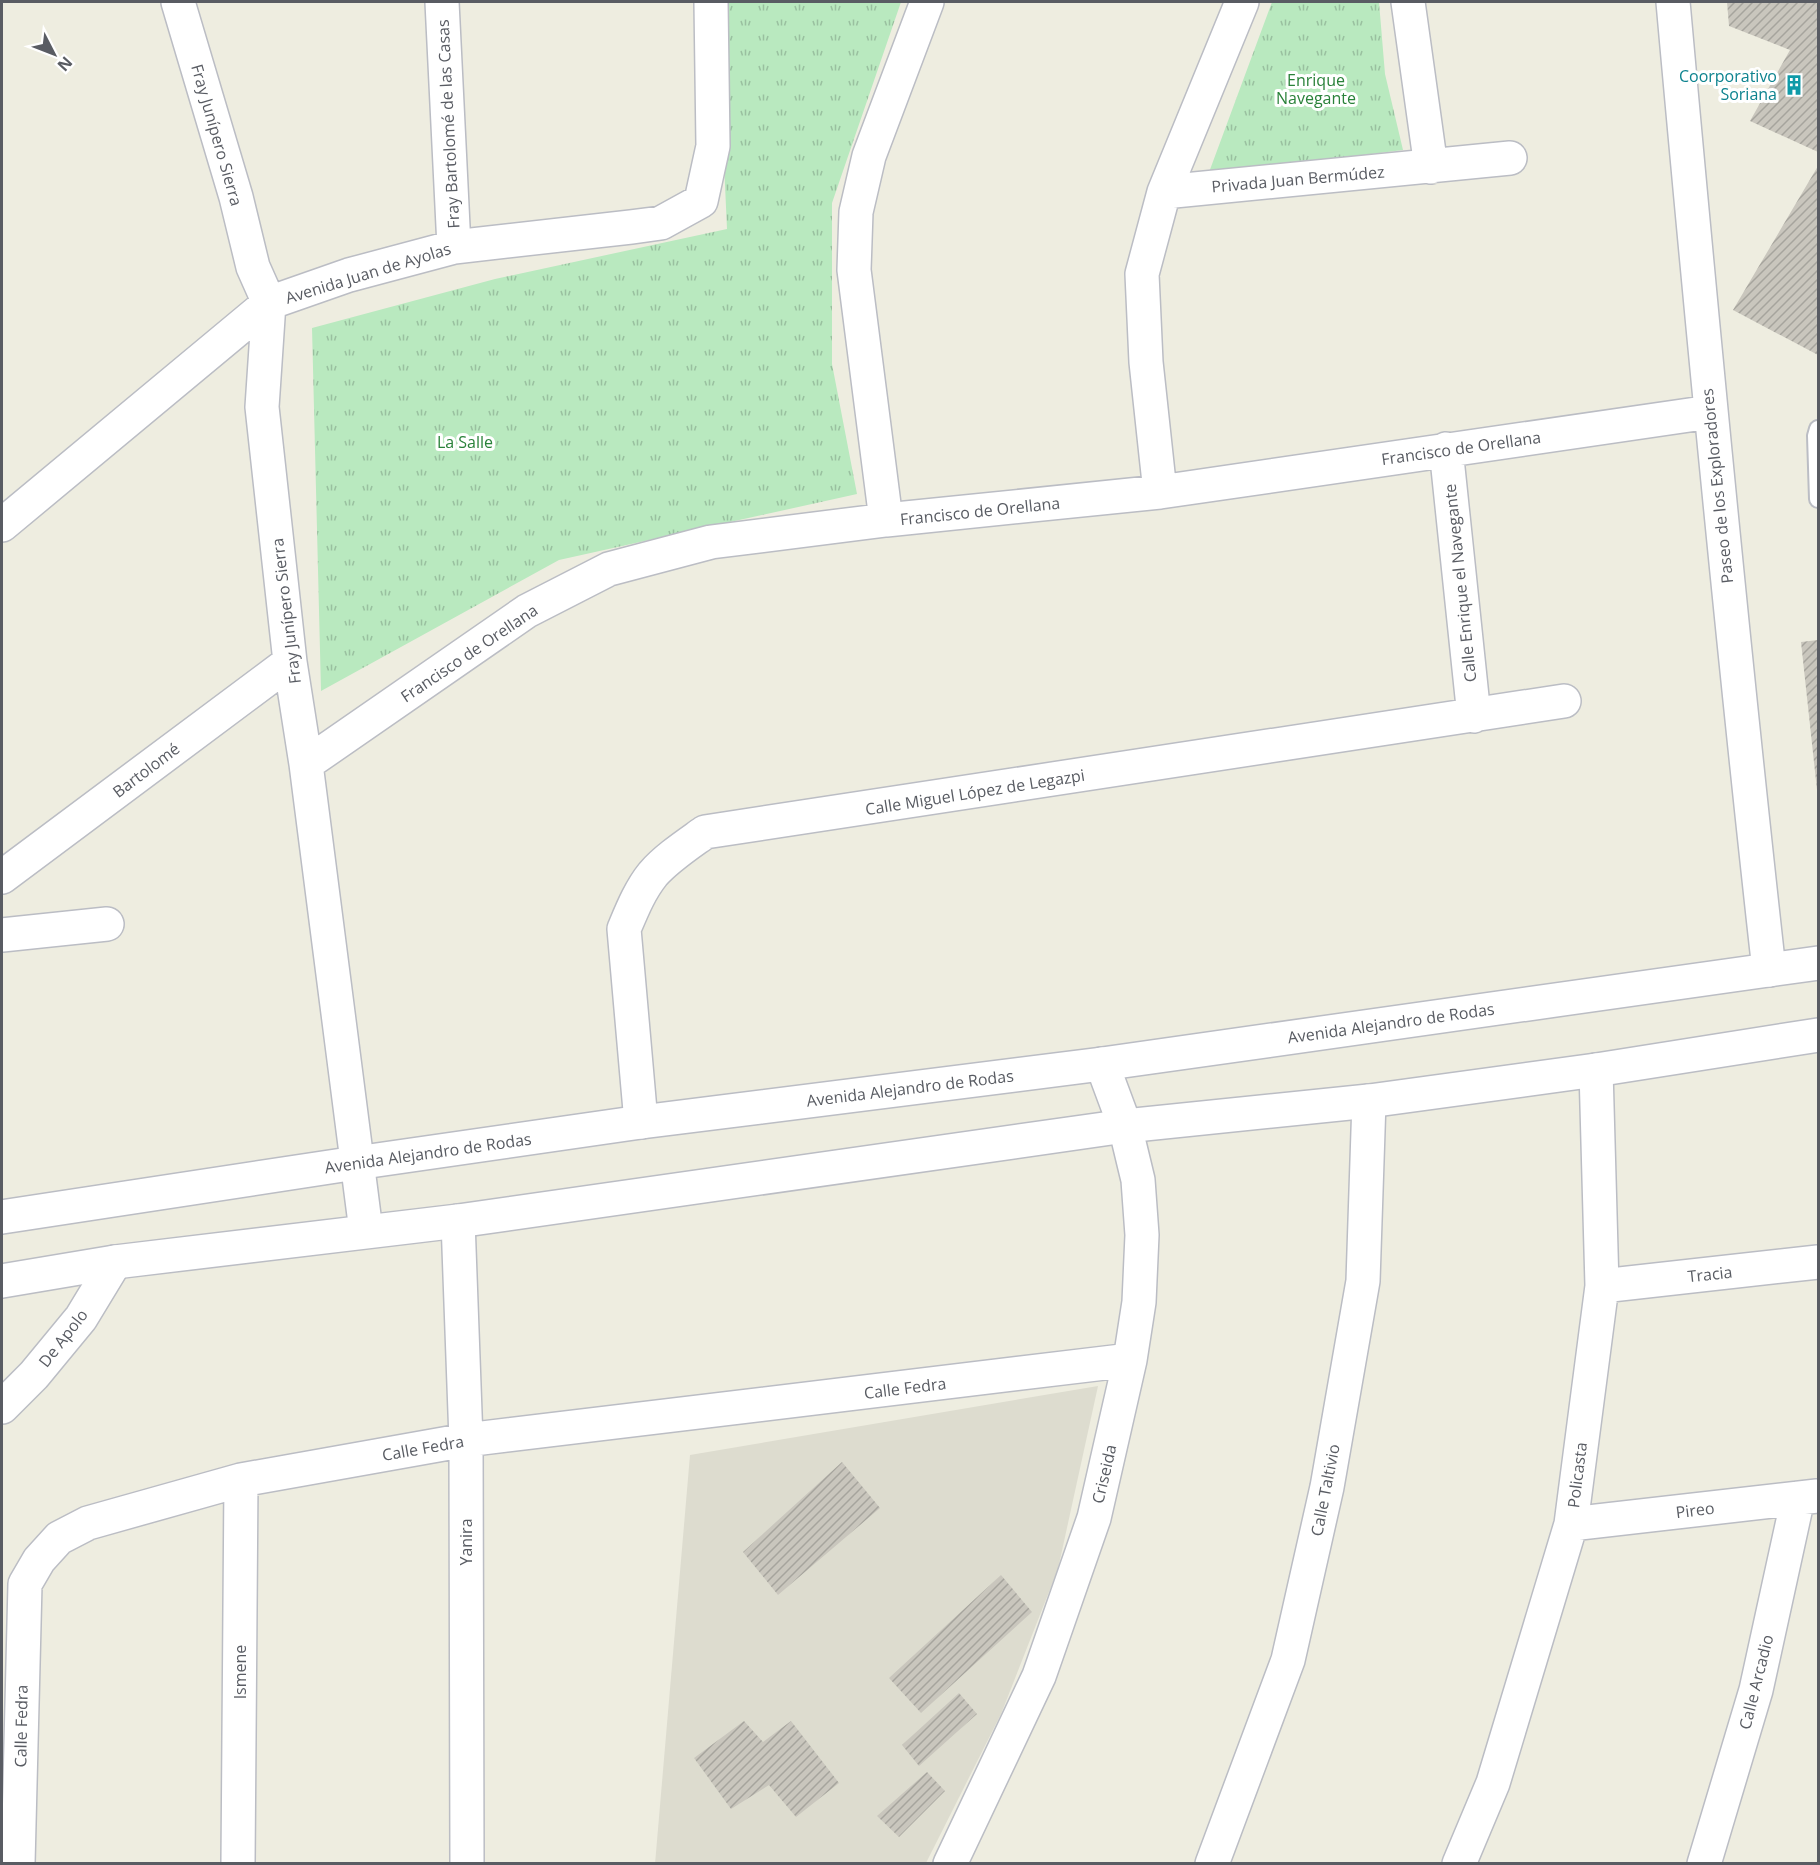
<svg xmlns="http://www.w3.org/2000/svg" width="1820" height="1865" font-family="'Open Sans',sans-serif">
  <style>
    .education { fill: #dddccf }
    .grass { fill: url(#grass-tufts) }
    .building { fill: url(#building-hatch) }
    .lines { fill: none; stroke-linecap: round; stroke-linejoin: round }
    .service-casing { stroke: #bbbdc4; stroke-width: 20 }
    .minor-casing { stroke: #bbbdc4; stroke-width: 36 }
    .tertiary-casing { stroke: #bbbdc4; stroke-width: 36 }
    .service { stroke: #fff; stroke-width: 16 }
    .minor { stroke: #fff; stroke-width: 33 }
    .tertiary { stroke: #fff; stroke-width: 33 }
    .labels { text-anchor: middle; stroke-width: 6; stroke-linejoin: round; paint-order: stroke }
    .culture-label { font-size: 16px; fill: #0d838f; stroke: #fff; text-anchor: end }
    .park-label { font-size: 16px; fill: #2a823a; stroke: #fff }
    .street-label { font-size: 16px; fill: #595c63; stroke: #fff }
  </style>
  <defs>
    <pattern id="grass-tufts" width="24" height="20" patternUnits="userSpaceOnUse" patternTransform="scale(1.5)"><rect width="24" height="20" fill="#b9e9bf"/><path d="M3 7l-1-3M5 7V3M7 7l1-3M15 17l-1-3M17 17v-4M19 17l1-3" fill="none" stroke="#99c09f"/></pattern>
    <pattern id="building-hatch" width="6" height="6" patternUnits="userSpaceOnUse" patternTransform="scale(1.5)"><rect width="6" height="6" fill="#c9c6bd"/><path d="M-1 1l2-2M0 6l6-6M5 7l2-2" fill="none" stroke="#a6a49d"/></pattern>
  </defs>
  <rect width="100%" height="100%" fill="#eeede0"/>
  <path class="education" d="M1098,1386L1058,1569L1001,1714L926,1863L655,1864L690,1455Z"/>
  <path class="grass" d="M724,2H901L832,203V364L857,494L559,560L321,691L312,328L495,279L727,229L723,141Z
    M1272,2H1379L1385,74L1403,150L1208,175Z"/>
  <path class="building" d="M1727,2H1818V152L1750,121L1790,50L1729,26Z
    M1818,166V355L1733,310Z
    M1818,640V790H1817L1801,642Z
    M842,1462L880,1508L778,1595L743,1552Z
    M1001,1575L1032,1612L921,1713L889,1678Z
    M959,1693L977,1714L919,1766L902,1745Z
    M744,1721L763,1742L791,1721L839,1783L796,1817L769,1785L731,1809L694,1758Z
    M927,1772L945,1791L899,1837L877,1816Z"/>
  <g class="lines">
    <g class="service-casing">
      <path id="service" d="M1818,429L1816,436L1818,499"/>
    </g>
    <g class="minor-casing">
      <path id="minor" d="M178,2L236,197L253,267L269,303L262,407L290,662L306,764L366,1231
        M442,2L454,247
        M1408,2L1431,167
        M1673,2C1702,325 1733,648 1769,970
        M1164,192L1510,158
        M1446,449L1474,716
        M1160,492L1146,362L1142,274L1164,192L1242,2
        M886,520L854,270L856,212L869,156L927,2
        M2,525L269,303L349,275L454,247L631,227L661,223L701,201L713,146L711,2
        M306,764L527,611L609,569L711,542L886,520L1160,492L1710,412
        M2,877L290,662
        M2,935L107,924
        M641,1122L624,929C632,910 640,890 653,874C667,858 687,845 705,832L1564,701
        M458,1221L466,1440L467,1864
        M1602,1286L1818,1262
        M2,1407L34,1375L81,1318L115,1262
        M1571,1524L1817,1496
        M18,1864L25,1584L39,1560L59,1538L88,1523L241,1480L466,1440L1130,1360
        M238,1864L241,1480
        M950,1864L1039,1676L1094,1518L1130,1360L1139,1302L1142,1235L1138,1180L1125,1126L1102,1064
        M1212,1864L1288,1660L1327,1487L1363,1281L1369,1101
        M1459,1864L1493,1783L1571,1524L1602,1286L1596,1070
        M1704,1864L1756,1690L1798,1498"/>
    </g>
    <g class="tertiary-casing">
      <path id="tertiary" d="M2,1217L356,1163L641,1122L1102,1064L1818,963
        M2,1281L115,1262L458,1221L1125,1126L1369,1101L1596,1070L1818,1035"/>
    </g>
    <use href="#service" class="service"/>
    <use href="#minor" class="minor"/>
    <use href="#tertiary" class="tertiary"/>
  </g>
  <defs>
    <g id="building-bare" transform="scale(1.62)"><path d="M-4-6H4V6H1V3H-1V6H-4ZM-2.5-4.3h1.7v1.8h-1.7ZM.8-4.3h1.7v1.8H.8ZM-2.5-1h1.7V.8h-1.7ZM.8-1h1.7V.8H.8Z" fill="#0f9aa8" stroke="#fff" stroke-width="2.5" paint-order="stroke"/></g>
  </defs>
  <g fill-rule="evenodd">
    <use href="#building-bare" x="1794" y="85"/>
  </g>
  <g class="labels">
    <g class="culture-label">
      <text x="1777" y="82">Coorporativo<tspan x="1777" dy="18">Soriana</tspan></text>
    </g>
    <g class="park-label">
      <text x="1316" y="86">Enrique<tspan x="1316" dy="18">Navegante</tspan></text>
      <text x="465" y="448">La Salle</text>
    </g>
    <g class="street-label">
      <text transform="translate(448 124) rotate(-93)" y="6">Fray Bartolomé de las Casas</text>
      <text transform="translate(217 135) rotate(74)" y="6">Fray Junípero Sierra</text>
      <text transform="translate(1298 179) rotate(-5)" y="6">Privada Juan Bermúdez</text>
      <text transform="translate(368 273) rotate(-17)" y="6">Avenida Juan de Ayolas</text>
      <text transform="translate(1461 448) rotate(-8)" y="6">Francisco de Orellana</text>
      <text transform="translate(1717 486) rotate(-96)" y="6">Paseo de los Exploradores</text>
      <text transform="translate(980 511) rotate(-6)" y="6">Francisco de Orellana</text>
      <text transform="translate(1460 583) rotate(-96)" y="6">Calle Enrique el Navegante</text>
      <text transform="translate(286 611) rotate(-97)" y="6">Fray Junípero Sierra</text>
      <text transform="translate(469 653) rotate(-34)" y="6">Francisco de Orellana</text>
      <text transform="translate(146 770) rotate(-37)" y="6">Bartolomé</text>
      <text transform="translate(975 792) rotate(-9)" y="6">Calle Miguel López de Legazpi</text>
      <text transform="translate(1391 1023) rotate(-8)" y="6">Avenida Alejandro de Rodas</text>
      <text transform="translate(910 1088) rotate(-7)" y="6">Avenida Alejandro de Rodas</text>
      <text transform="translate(428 1153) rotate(-8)" y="6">Avenida Alejandro de Rodas</text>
      <text transform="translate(1710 1274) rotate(-6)" y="6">Tracia</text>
      <text transform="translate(63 1338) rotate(-52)" y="6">De Apolo</text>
      <text transform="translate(905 1388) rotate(-7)" y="6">Calle Fedra</text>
      <text transform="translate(423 1448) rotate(-10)" y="6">Calle Fedra</text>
      <text transform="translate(1104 1474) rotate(-77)" y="6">Criseida</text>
      <text transform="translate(1577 1475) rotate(-83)" y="6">Policasta</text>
      <text transform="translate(1325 1490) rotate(-79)" y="6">Calle Taltivio</text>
      <text transform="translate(1695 1510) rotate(-7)" y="6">Pireo</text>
      <text transform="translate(466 1542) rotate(-90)" y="6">Yanira</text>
      <text transform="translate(240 1672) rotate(-90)" y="6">Ismene</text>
      <text transform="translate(1756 1682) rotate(-76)" y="6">Calle Arcadio</text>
      <text transform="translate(21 1726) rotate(-89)" y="6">Calle Fedra</text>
    </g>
  </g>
  <rect width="1820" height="1865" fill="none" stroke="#595c63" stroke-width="6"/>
  <g transform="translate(54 54) rotate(132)" stroke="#ffffff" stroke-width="4.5" paint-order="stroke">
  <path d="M0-4.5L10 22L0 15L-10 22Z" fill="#595c63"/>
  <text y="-9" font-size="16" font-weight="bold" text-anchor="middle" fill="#595c63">N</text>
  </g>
</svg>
